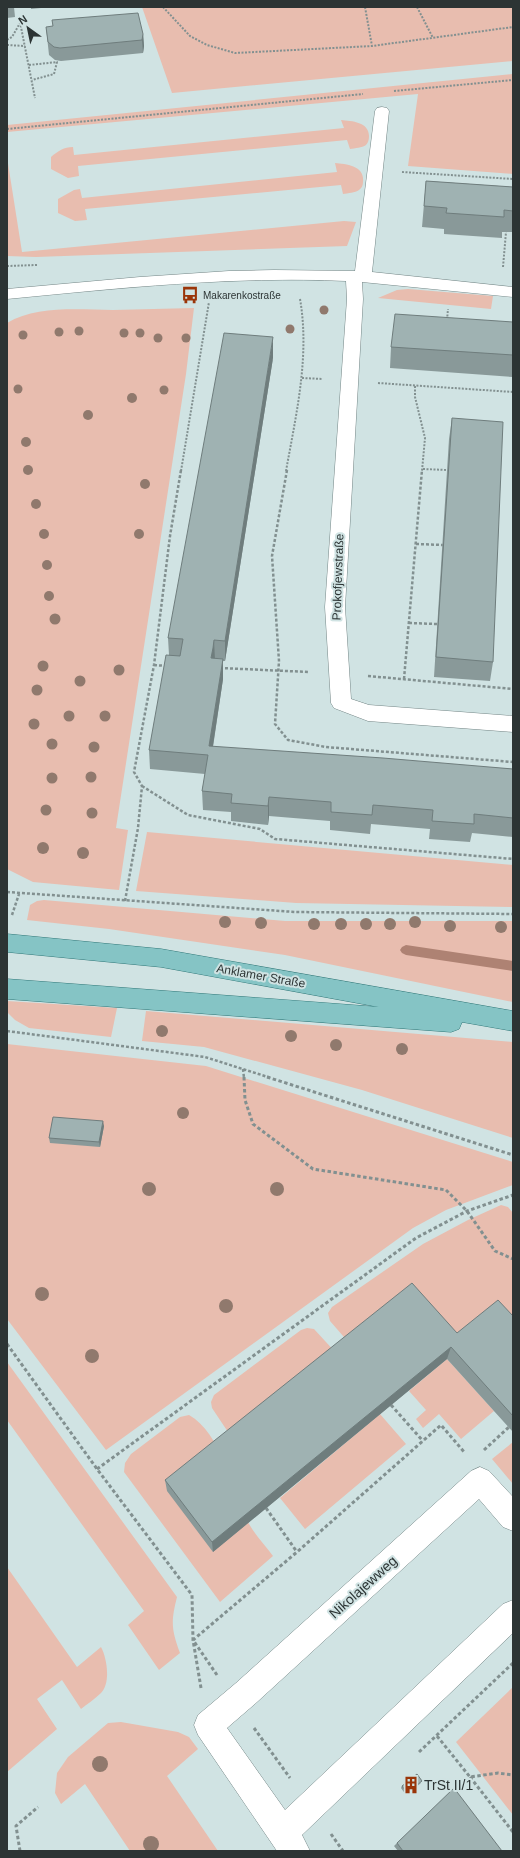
<svg xmlns="http://www.w3.org/2000/svg" width="520" height="1858" font-family="Arial,sans-serif">
  <style>
    .green { fill: #e8bdaf }
    .lines { fill: none; stroke-linecap: round; stroke-linejoin: round }
    .stream { fill: #ae8273; fill-rule: evenodd }
    .minor-casing { stroke: #748686; stroke-width: 1 }
    .major-casing { stroke: #317879; stroke-width: 1 }
    .path-far2 { stroke: #829090; stroke-width: 2; stroke-dasharray: 2 1.5; stroke-linecap: butt }
    .path-far1 { stroke: #829090; stroke-width: 2.5; stroke-dasharray: 3 2; stroke-linecap: butt }
    .path { stroke: #829090; stroke-width: 3; stroke-dasharray: 3.5 2.5; stroke-linecap: butt }
    .minor { fill: #fff; fill-rule: evenodd }
    .major { fill: #85c4c5; fill-rule: evenodd }
    .tree { fill: #90796d }
    .wall { fill: #899999 }
    .shaded-wall { fill: #6f7d7d }
    .building { fill: #9fb2b2; stroke: #6f7d7d }
    .labels { text-anchor: middle; stroke-width: 4; stroke-linejoin: round; paint-order: stroke }
    .far-poi-label { font-size: 10px; fill: #2c3434; stroke: #d0e3e3; text-anchor: start }
    .street-label { font-size: 12px; fill: #2c3434; stroke: #d0e3e3 }
    .near-street-label { font-size: 14px; fill: #2c3434; stroke: #d0e3e3 }
    .near-poi-label { font-size: 14px; fill: #2c3434; stroke: #d0e3e3; text-anchor: start }
  </style>
  <rect width="100%" height="100%" fill="#d0e3e3"/>
  <path class="green" d="M142,7H513V61L172,93Z
    M513,74V174L408,166L418,94L7,132V125Z
    M341,120C352,121 369,122 369,136C369,140 368,143 366,145C362,148 355,148 350,149L347,140L78,166L79,176L68,178L51,169V157C58,151 64,147 73,147L74,155L344,128Z
    M7,157L22,252L344,221L356,222L347,246L36,257L7,256Z
    M335,163C347,164 365,166 363,182C363,185 362,188 359,190C355,193 348,193 343,194L341,185L85,209L87,220L75,221L58,213V199L74,190L80,189L82,198L337,172Z
    M408,289L493,296L491,309L378,298L397,290Z
    M194,308L186,374L116,828L128,830L119,890L33,882L7,869V323C37,305 80,310 113,310C140,309 167,309 194,308Z
    M147,832L513,865V907L296,903L136,891Z
    M44,900L285,921H513V1002L285,955L109,929L27,920L30,905L37,901Z
    M7,1001L117,1008L111,1037L29,1028L15,1020L7,1012Z
    M146,1011L513,1042V1138L362,1090L204,1047L142,1041Z
    M7,1044L206,1066L513,1162V1185L446,1210L413,1228L106,1450L7,1319Z
    M501,1205L508,1207L513,1213V1334L454,1346L350,1344L330,1321L328,1313L332,1307L423,1244L468,1220Z
    M307,1328L314,1329L337,1354L232,1438L212,1408L211,1402L214,1395L301,1330Z
    M447,1359L494,1411L461,1439L439,1414L423,1428L416,1419L426,1410L409,1391Z
    M7,1362L177,1597C171,1621 171,1629 180,1653L159,1670L128,1625L144,1611L7,1420Z
    M380,1414L406,1444L305,1529L280,1498Z
    M189,1415C221,1433 233,1490 248,1522C254,1534 265,1545 273,1556L220,1602L124,1472L125,1463L131,1454L180,1417Z
    M513,1442V1484L492,1459Z
    M7,1567L77,1667L101,1647C107,1658 111,1683 101,1693C95,1699 87,1704 81,1709L62,1680L37,1699L57,1729L7,1772Z
    M513,1687V1815L456,1742Z
    M121,1722L178,1732L189,1737L198,1749L167,1776L218,1851H130L85,1784L61,1804L55,1793L57,1773L68,1757L108,1723Z"/>
  <g class="lines">
    <path class="stream" d="M406,945L513,961V971L406,955L402,953L400,950L402,947Z"/>
    <g class="minor-casing">
      <path id="minor" d="M382,107L387,108L389,111L372,272L513,287V297L362,282L363,299L345,607L351,699L369,705L513,716V732L368,721L334,708L331,703L325,607L347,299L346,281C233,276 120,288 7,299V289L140,277L229,271L274,270L355,271L375,111L377,108Z
        M480,1467L489,1471L513,1497V1531L503,1527L479,1499L256,1703L227,1728L285,1810L503,1604L513,1600V1633L302,1835L310,1851H277L198,1735L194,1725L198,1715L236,1683L471,1471Z"/>
    </g>
    <g class="major-casing">
      <path id="major" d="M7,934L161,949L513,1011V1031L462,1022L459,1029L451,1032L7,999V979L379,1007L161,967L7,952Z"/>
    </g>
    <path class="path-far2" d="M163,7L190,36L207,45L235,53L372,46L513,27
      M365,7L372,46
      M417,7L433,38
      M20,22L35,98
      M7,40L12,37L20,23
      M7,45L25,46
      M29,65L57,62L54,74L32,80
      M394,91L513,80
      M7,129L363,94
      M402,172L513,179
      M7,266L37,265
      M503,267L506,232
      M447,320L448,309
      M302,378L323,379
      M378,383L513,392
      M415,386V397L425,438L422,471
      M423,469L447,470
      M181,471L209,302
      M286,471C296,415 310,356 300,299"/>
    <path class="path-far1" d="M287,470L272,556L279,661L275,724L288,740L326,747L513,762
      M416,544L443,545
      M409,623L437,624
      M154,665L167,666
      M220,668L309,672
      M368,676L513,689
      M404,679L422,470
      M142,786L188,815L260,829L275,839L513,859
      M7,892L295,912L513,914
      M125,901L138,828L142,786L134,772L154,665L170,536L181,470
      M12,915L19,894
      M7,1031L205,1057L271,1078
      M243,1069L244,1078"/>
    <path class="path" d="M244,1077L245,1100L253,1124L313,1169L446,1190L467,1211L495,1251L513,1259
      M267,1077L513,1155
      M7,1344L97,1469L192,1595L193,1640L201,1688
      M391,1405L423,1441
      M484,1450L509,1427
      M97,1469L416,1238L467,1211L513,1195
      M266,1508L297,1552
      M217,1675L193,1640L297,1552L441,1425L465,1453
      M254,1728L290,1778
      M437,1736L470,1777L498,1773L513,1775
      M419,1752L513,1663
      M470,1777L513,1832
      M331,1834L343,1851
      M20,1851L16,1826L38,1807"/>
    <use href="#minor" class="minor"/>
    <use href="#major" class="major"/>
  </g>
  <g class="tree">
    <circle cx="324" cy="310" r="4.5"/>
    <circle cx="290" cy="329" r="4.5"/>
    <circle cx="79" cy="331" r="4.5"/>
    <circle cx="59" cy="332" r="4.5"/>
    <circle cx="124" cy="333" r="4.5"/>
    <circle cx="140" cy="333" r="4.5"/>
    <circle cx="23" cy="335" r="4.5"/>
    <circle cx="158" cy="338" r="4.5"/>
    <circle cx="186" cy="338" r="4.5"/>
    <circle cx="18" cy="389" r="4.5"/>
    <circle cx="164" cy="390" r="4.5"/>
    <circle cx="132" cy="398" r="5"/>
    <circle cx="88" cy="415" r="5"/>
    <circle cx="26" cy="442" r="5"/>
    <circle cx="28" cy="470" r="5"/>
    <circle cx="145" cy="484" r="5"/>
    <circle cx="36" cy="504" r="5"/>
    <circle cx="44" cy="534" r="5"/>
    <circle cx="139" cy="534" r="5"/>
    <circle cx="47" cy="565" r="5"/>
    <circle cx="49" cy="596" r="5"/>
    <circle cx="55" cy="619" r="5.5"/>
    <circle cx="43" cy="666" r="5.5"/>
    <circle cx="119" cy="670" r="5.5"/>
    <circle cx="80" cy="681" r="5.5"/>
    <circle cx="37" cy="690" r="5.5"/>
    <circle cx="69" cy="716" r="5.5"/>
    <circle cx="105" cy="716" r="5.5"/>
    <circle cx="34" cy="724" r="5.5"/>
    <circle cx="52" cy="744" r="5.5"/>
    <circle cx="94" cy="747" r="5.5"/>
    <circle cx="91" cy="777" r="5.5"/>
    <circle cx="52" cy="778" r="5.5"/>
    <circle cx="46" cy="810" r="5.5"/>
    <circle cx="92" cy="813" r="5.5"/>
    <circle cx="43" cy="848" r="6"/>
    <circle cx="83" cy="853" r="6"/>
    <circle cx="225" cy="922" r="6"/>
    <circle cx="415" cy="922" r="6"/>
    <circle cx="261" cy="923" r="6"/>
    <circle cx="314" cy="924" r="6"/>
    <circle cx="341" cy="924" r="6"/>
    <circle cx="366" cy="924" r="6"/>
    <circle cx="390" cy="924" r="6"/>
    <circle cx="450" cy="926" r="6"/>
    <circle cx="501" cy="927" r="6"/>
    <circle cx="162" cy="1031" r="6"/>
    <circle cx="291" cy="1036" r="6"/>
    <circle cx="336" cy="1045" r="6"/>
    <circle cx="402" cy="1049" r="6"/>
    <circle cx="183" cy="1113" r="6"/>
    <circle cx="149" cy="1189" r="7"/>
    <circle cx="277" cy="1189" r="7"/>
    <circle cx="42" cy="1294" r="7"/>
    <circle cx="226" cy="1306" r="7"/>
    <circle cx="92" cy="1356" r="7"/>
    <circle cx="100" cy="1764" r="8"/>
    <circle cx="151" cy="1844" r="8"/>
  </g>
  <path class="wall" d="M7,7H14L15,17L7,18Z
    M31,7H51L31,9Z
    M52,20L143,34L144,46L143,53L61,61L55,60L49,55L46,27H53Z
    M426,181L513,187V232H502V238L444,234V229L422,227Z
    M513,322V377L390,368L391,347Z
    M273,358L225,661H223V679L213,747L513,769V837L472,833L470,842L429,839L430,829L371,824L370,834L330,830V821L269,816L268,825L231,821V812L203,810L202,791L205,774L150,769L149,750L169,655L168,638Z
    M452,418L493,662L490,681L434,677L449,439Z
    M104,1126L100,1147L50,1143L49,1138Z
    M513,1316V1432L447,1359L213,1552L167,1491L165,1480L457,1333Z
    M421,1783L406,1795L401,1788L402,1786Z
    M397,1843L502,1851H398L394,1846Z"/>
  <path class="shaded-wall" d="M143,34L144,46L143,53L142,40Z
    M273,337V358L225,661V641Z
    M214,640L215,660L211,658Z
    M223,659V679L210,765L209,746Z
    M269,797V816L268,825V806Z
    M103,1121L104,1126L100,1147L99,1142Z
    M451,1347L447,1359L213,1552L212,1542Z"/>
  <path class="building" d="M138,13L143,34L142,40L60,48L54,47L48,42L46,27L53,26L52,20Z
    M426,181L513,187V211L504,210V217L446,213L447,208L424,206Z
    M395,314L513,322V355L391,347Z
    M224,333L273,337L225,641L214,640L213,648L211,658L223,659L209,746L383,758L513,769V818L474,814V824L432,821L433,810L373,805L372,815L331,812V802L269,797L268,806L231,803L232,794L202,791L208,755L149,750L166,655L180,656L183,639L168,638Z
    M452,418L503,422L493,662L436,657Z
    M53,1117L103,1121L99,1142L49,1138Z
    M412,1283L457,1333L498,1300L513,1316V1416L451,1347L212,1542L165,1480Z
    M417,1774L422,1781L407,1793L402,1786Z
    M454,1788L502,1851H403L397,1843Z"/>
  <defs>
    <g id="bus-bare" transform="scale(1.38)"><path d="M-5-6H5V4H4V6H2V4H-2V6H-4V4H-5ZM-3.5-4V0h7V-4ZM-3.5 1.2v1.5H-2V1.2ZM2 1.2v1.5H3.5V1.2Z" fill="#9a3509" stroke="#d0e3e3" stroke-width="2.5" paint-order="stroke"/></g>
    <g id="building-bare" transform="scale(1.38)"><path d="M-4-6H4V6H1V3H-1V6H-4ZM-2.5-4.3h1.7v1.8h-1.7ZM.8-4.3h1.7v1.8H.8ZM-2.5-1h1.7V.8h-1.7ZM.8-1h1.7V.8H.8Z" fill="#9a3509" stroke="#d0e3e3" stroke-width="2.5" paint-order="stroke"/></g>
  </defs>
  <g fill-rule="evenodd">
    <use href="#bus-bare" x="190" y="295"/>
    <use href="#building-bare" x="411" y="1785"/>
  </g>
  <g class="labels">
    <g class="far-poi-label">
      <text x="203" y="299">Makarenkostraße</text>
    </g>
    <g class="street-label">
      <text transform="translate(338 577) rotate(-88)" y="4">Prokofjewstraße</text>
      <text transform="translate(261 976) rotate(10)" y="4">Anklamer Straße</text>
    </g>
    <g class="near-street-label">
      <text transform="translate(363 1587) rotate(-42)" y="5">Nikolajewweg</text>
    </g>
    <g class="near-poi-label">
      <text x="424" y="1790">TrSt II/1</text>
    </g>
  </g>
  <rect width="520" height="1858" fill="none" stroke="#2c3434" stroke-width="16"/>
  <g transform="translate(28 28) rotate(327)" stroke="#d0e3e3" stroke-width="3" paint-order="stroke">
  <path d="M0-3L7 15L0 10L-7 15Z" fill="#2c3434"/>
  <text y="-6" font-size="11" font-weight="bold" text-anchor="middle" fill="#2c3434">N</text>
  </g>
</svg>
